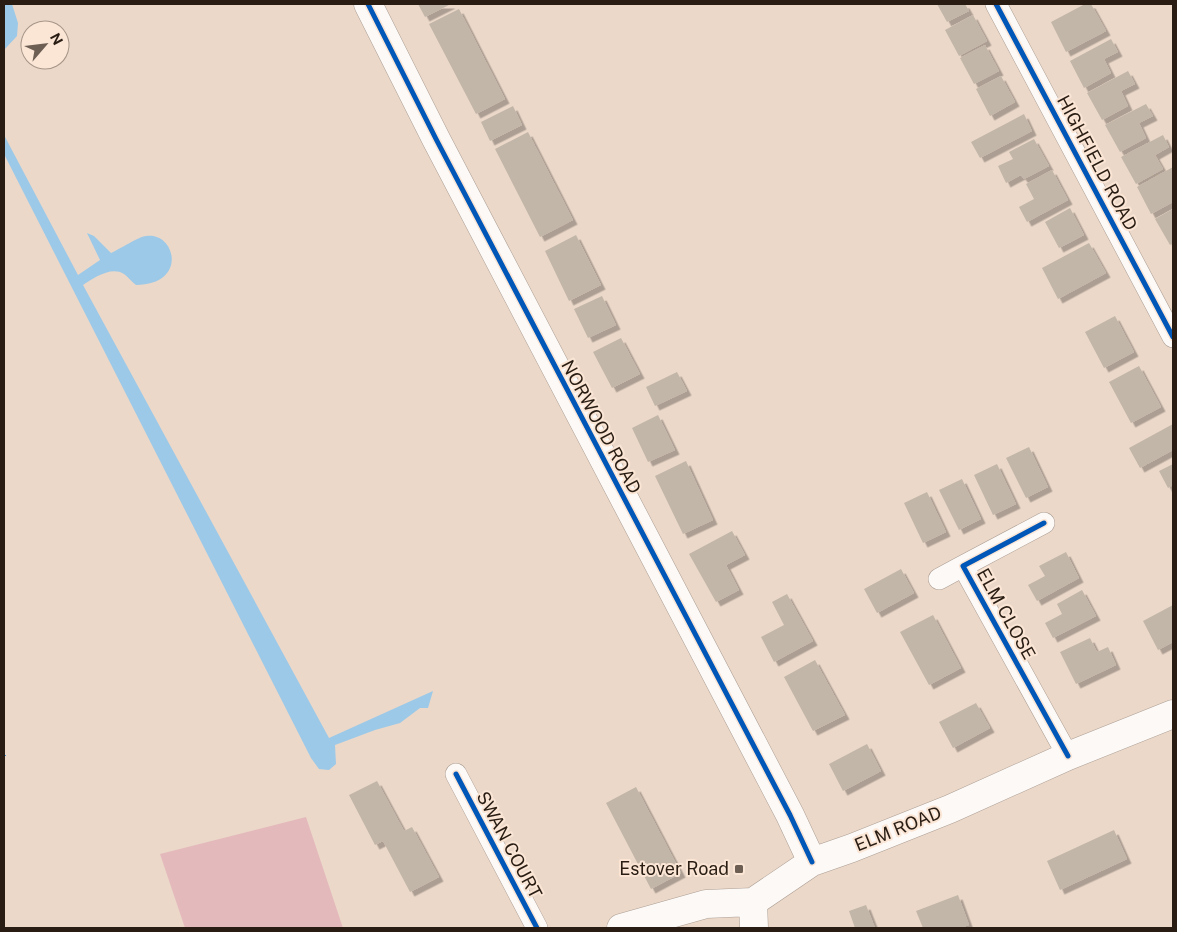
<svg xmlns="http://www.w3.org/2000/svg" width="1177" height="932" font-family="'Public Sans',sans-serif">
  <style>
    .green { fill: #e4b9bc }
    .water { fill: #9cc9e8 }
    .building { fill: #c2b6a9; filter: url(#shadow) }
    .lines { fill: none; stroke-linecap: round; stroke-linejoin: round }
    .street-casing { stroke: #ad9f94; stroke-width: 22 }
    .secondary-casing { stroke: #ad9f94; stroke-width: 29 }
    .street { stroke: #fcf9f7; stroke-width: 21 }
    .secondary { stroke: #fcf9f7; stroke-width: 28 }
    .quiet { stroke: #3c94d3; stroke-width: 4; stroke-dasharray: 8 4; stroke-linecap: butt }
    .cycleway-casing { stroke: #fbe6d6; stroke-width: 8 }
    .cycleway { stroke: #0057b8; stroke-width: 5 }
    .poi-dot { fill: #6d5e53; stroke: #fbe6d6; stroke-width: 2 }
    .labels { text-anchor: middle; stroke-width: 4; stroke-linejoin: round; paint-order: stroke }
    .street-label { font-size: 18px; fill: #291d13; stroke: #fbe6d6 }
    .poi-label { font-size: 18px; fill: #291d13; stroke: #fbe6d6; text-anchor: end }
  </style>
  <defs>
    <filter id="shadow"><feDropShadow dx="4.5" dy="4.5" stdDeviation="0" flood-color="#0004"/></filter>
  </defs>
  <rect width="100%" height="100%" fill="#ebd8c9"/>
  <path class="green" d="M306,817L343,928H185L160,854Z"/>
  <path class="water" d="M4,4H12L18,23L17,36L4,50Z
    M4,135L78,275L100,260L87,233L94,236L111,253C120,249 138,237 146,236C175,231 189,284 136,285C132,282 128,277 124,274C111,266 94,278 83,285L329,738L433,691L428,708H420L400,723L375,730L335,745L336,764L329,770L319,769L311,758L4,154Z"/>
  <path class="building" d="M418,4H451L425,17Z
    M937,4H965L969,11L947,22Z
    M1085,4H1091L1106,31L1066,52L1051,22Z
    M459,9L505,99L476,114L429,24Z
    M973,15L987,41L959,56L945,30Z
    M1111,39L1118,52L1104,59L1111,73L1084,88L1070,61Z
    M985,45L999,71L974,84L960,58Z
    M1128,71L1135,84L1121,91L1128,106L1102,120L1087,93Z
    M1001,76L1015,102L990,116L976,89Z
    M1146,104L1153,116L1139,123L1146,138L1120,152L1105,125Z
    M513,106L522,125L490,141L481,122Z
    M1024,114L1032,131L980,158L971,142Z
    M528,132L573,220L540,237L495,149Z
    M1163,135L1169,147L1155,155L1163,169L1136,184L1121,157Z
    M1034,139L1049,166L1024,179L1021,175L1006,183L998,166L1013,159L1009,152Z
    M1173,167V183L1171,185L1173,190V202L1151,214L1137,187Z
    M1052,170L1068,200L1027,222L1019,207L1034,199L1026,184Z
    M1070,208L1084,235L1059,248L1045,222Z
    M1173,209V243L1170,245L1155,219Z
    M576,235L601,285L569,301L545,251Z
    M1089,243L1106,273L1058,299L1042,268Z
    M602,296L616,325L588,338L574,309Z
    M1115,316L1134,352L1104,368L1085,332Z
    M621,338L640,374L612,388L593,352Z
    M1139,366L1161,407L1131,423L1109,382Z
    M677,372L687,391L655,406L646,387Z
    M658,415L675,450L648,462L632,428Z
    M1173,424V450L1140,468L1129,448Z
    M1029,447L1048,487L1026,498L1006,458Z
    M686,461L713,520L683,534L655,476Z
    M997,464L1016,504L993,515L974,475Z
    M1173,464V485L1168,488L1159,471Z
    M962,479L981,519L959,530L939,490Z
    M927,492L946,532L923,543L904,503Z
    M732,531L745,555L726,565L739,590L716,602L689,554Z
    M1066,552L1079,578L1037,601L1028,585L1045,576L1039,566Z
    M901,569L914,593L877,613L864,589Z
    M1082,590L1096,616L1053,638L1045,623L1062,614L1057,604Z
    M787,594L813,641L774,662L761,637L784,625L772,602Z
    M1173,605V642L1158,650L1143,621Z
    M933,615L961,668L929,685L900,632Z
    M1090,638L1097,652L1108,647L1116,665L1076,684L1060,652Z
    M815,660L845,715L813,731L784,677Z
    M976,703L990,728L953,748L939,722Z
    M867,744L881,771L843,791L829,764Z
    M377,781L404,831L412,827L439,877L410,892L383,841L375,845L349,795Z
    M636,787L681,873L651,889L606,803Z
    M1114,830L1127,859L1060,890L1047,861Z
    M958,895L969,925L960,928H923L916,911Z
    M866,905L875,928H855L849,911Z"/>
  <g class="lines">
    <g class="street-casing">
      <path id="street" d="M996,4L1173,337
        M1044,523L963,566L1068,756
        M939,579L963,566
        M456,774L537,928"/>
    </g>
    <g class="secondary-casing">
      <path id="secondary" d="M368,4L436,139L790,815L812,862
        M753,902L754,928
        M621,928L706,904L753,902L812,862L852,848L950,809L1068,756L1173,714"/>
    </g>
    <use href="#street" class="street"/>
    <use href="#secondary" class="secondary"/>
    <path class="quiet" d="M4,755V756"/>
    <g class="cycleway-casing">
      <path id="cycleway" d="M368,4L436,139L790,815L812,862
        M996,4L1173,337
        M1044,523L963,566L1068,756
        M456,774L537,928"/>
    </g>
    <use href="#cycleway" class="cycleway"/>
  </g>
  <rect class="poi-dot" x="734" y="864" width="10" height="10" rx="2.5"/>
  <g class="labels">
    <g class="street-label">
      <text transform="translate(1097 163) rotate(62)" y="6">HIGHFIELD ROAD</text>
      <text transform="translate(601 427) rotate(62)" y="6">NORWOOD ROAD</text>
      <text transform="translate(1006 614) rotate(61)" y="6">ELM CLOSE</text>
      <text transform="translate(898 829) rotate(-22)" y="6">ELM ROAD</text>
      <text transform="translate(509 845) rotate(62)" y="6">SWAN COURT</text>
    </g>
    <g class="poi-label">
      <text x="729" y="875">Estover Road</text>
    </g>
  </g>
  <rect width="1177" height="932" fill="none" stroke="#291d13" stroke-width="10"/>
  <g transform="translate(45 45) rotate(62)"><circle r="24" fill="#fbe6d6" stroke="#a79688"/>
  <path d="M0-4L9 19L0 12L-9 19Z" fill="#6d5e53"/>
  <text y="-8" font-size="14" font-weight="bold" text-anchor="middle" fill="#291d13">N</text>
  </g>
</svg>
